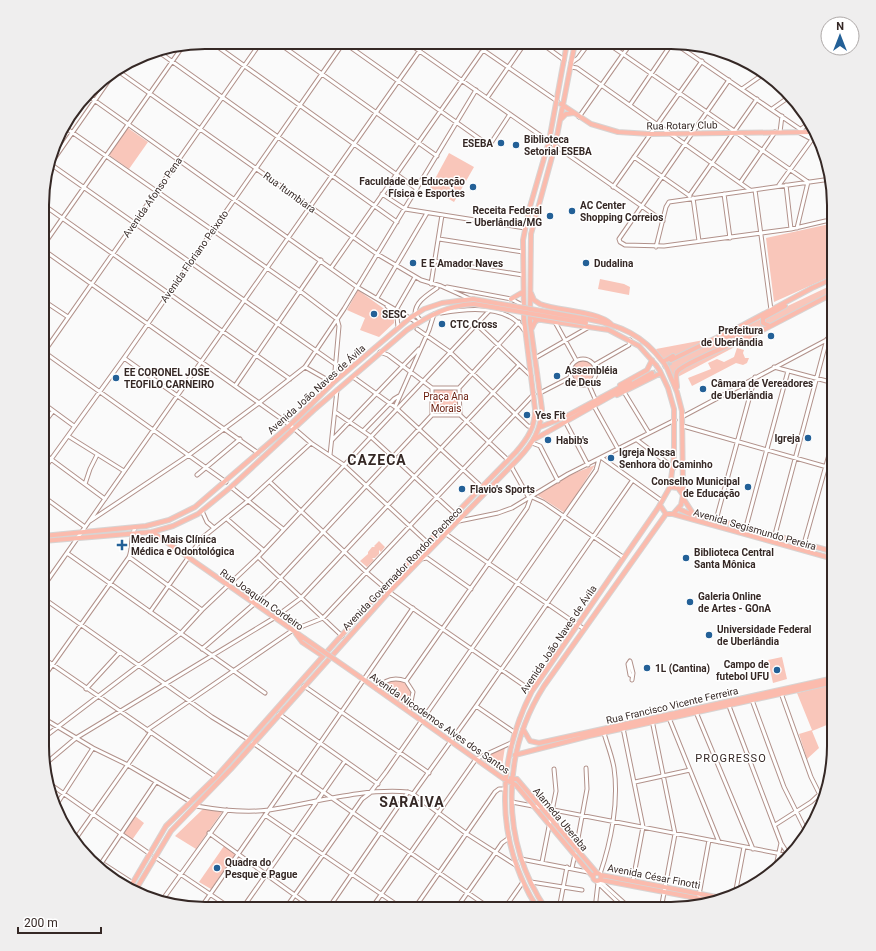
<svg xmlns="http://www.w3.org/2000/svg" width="876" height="951" font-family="Roboto,sans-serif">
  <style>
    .green { fill: #f9c6ba }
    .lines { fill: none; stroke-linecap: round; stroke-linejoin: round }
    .major-tunnel { stroke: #d3d0cf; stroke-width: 4; stroke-dasharray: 4 2; stroke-linecap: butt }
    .minor-casing { stroke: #b1918a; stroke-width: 5 }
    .major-casing { stroke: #d7d4d3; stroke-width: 6 }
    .minor { stroke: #fff; stroke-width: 3 }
    .major { stroke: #fbbbad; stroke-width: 4 }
    .major-bridge-casing { stroke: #d7d4d3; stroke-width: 6; stroke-linecap: butt }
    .major-bridge { stroke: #fbbbad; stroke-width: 4 }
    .poi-dot { fill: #236097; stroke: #fff; stroke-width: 1.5 }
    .labels { text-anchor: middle; stroke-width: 3; stroke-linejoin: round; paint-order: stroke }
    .street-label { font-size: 10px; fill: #352825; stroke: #fff }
    .poi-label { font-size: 10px; font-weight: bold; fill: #352825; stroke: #fff; text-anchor: start }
    .park-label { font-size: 10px; fill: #6a1c0c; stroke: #fff }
    .neighbourhood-label { font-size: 11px; letter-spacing: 1px; fill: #352825; stroke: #fff }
    .district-label { font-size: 14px; font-weight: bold; letter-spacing: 1px; fill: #352825; stroke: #fff }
    .rim { fill: none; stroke: #352825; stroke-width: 2 }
  </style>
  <rect width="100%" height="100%" fill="#fafafa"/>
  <path class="green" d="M128,128L148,142L129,169L109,155Z
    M449,153L474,167L454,202L430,188Z
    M834,223V275L774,302L766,238Z
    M600,279L624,284L630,287L629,295L598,289Z
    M834,284V297L816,304L674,379L656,349L725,336Z
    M358,290L394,316V323L379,337L360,330L365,318L347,310Z
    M737,348L744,350L743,353L745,358H749L747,363L743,365L736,363L692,386L688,378L711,369L708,363L717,359L724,362L734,357Z
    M572 371a11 11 0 1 1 22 0a11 11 0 1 1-22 0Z
    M458,389V414H434L433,390Z
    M595,465L565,513L537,495L570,475Z
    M379,541L385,547L381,552L379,550V554L375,558H372L374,560L367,567L360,561L368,554V552L372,547H375L374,546Z
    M782,657L787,679L773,683L768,660Z
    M395,680L405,682L413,692L409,709L380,689L385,682Z
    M834,684V722L812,731L819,748L807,759L799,734L812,730L797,693Z
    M505,747L501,772L481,759Z
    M203,809L222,812L196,849L175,836Z
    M135,816L144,823L132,840L124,833Z
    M224,846L236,854L211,889L199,882Z"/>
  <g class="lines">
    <path class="major-tunnel" d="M652,373L672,362"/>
    <g class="minor-casing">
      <path id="minor" d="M211,42L417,189
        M277,42L437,156
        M343,42L487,144L491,143L510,114
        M408,43L663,221
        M473,43L557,101
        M541,43L564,60
        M607,43L808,182L797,228
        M674,43L813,138
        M156,50L397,222
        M571,63L578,58L589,43
        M571,67L577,68L750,190
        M118,71L377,254L421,280L441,286L470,299
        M729,80L619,239L620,242L625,245L664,246L791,229L834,219
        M742,89L765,73
        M87,95L357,287L418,323
        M487,98L525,43
        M630,105L672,43
        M772,109L789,97
        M579,117L631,43
        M63,126L300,291L337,319L339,326L334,382
        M801,129L811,122
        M780,132L782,116
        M800,133L821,144
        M634,157L690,196
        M49,163L335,364
        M47,169L114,73
        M740,183L775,132
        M779,185L813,138
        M786,185L791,229
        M613,187L702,61
        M755,190L771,310
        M382,194L405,209L525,228
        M724,194L730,238
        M689,196L757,99
        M693,198L699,241
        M45,206L290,379
        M829,220L834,194
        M439,239L523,252
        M45,243L183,46
        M656,247L666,207L669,202L831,179
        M45,251L290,425L311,443L344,465L428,543
        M435,261L523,275
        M331,268L488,43
        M431,284L442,215
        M447,287L511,299L524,306
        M377,298L427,213
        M44,301L68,317
        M387,306L397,317L398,327
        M396,310L415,277
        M441,313C468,308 508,304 524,330
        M421,321L415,314C415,302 427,295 437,288
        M555,322L576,360
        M476,324L531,376
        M417,329L450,352L528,426L532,427
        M44,352L261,42
        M44,352L226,482
        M380,352L388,355L432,388
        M124,358L258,453
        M535,358L589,327
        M570 372a13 13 0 1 1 26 0a13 13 0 1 1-26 0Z
        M594,365L629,345L630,340
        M305,367L333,383
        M774,367L834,383
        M353,377L395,407L482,487
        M588,383L596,401
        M235,386L321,260
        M432,388H459L460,415H432Z
        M459,388L519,322
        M624,392L649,433
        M540,393L571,377
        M44,404L74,426
        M594,406L618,449
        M395,407L429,330L434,314
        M335,412L370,436L455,514
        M460,415L508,460
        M682,417L834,336
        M565,421L588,465
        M44,423L53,411
        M683,426L834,469
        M363,431L394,399L399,396
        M68,436L124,471
        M332,440L419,349
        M637,440L674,468
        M532,443L540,446L558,481
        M44,454L105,499
        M330,455L337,390
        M602,458L662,501
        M511,466L529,498
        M44,469L124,358L344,42
        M197,475L240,439
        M270,482L366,572L392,594L532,691
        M85,484L90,469L97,455
        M231,487L283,529
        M44,497L85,527
        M532,497L543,502L623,557
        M202,511L207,522L214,528
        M227,519L263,550
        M716,520L755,377
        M90,521L189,455L259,403L305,367L344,309L476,90
        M459,521L498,513L512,508L568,474L675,420
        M746,527L788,371
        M446,534L584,629
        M773,542L827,339
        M804,544L834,437
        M67,553L265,693
        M129,557L202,610
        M258,557L342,636
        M421,559L427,558L471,589
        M43,587L425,43
        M43,598L212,717L248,739
        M150,612L202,538L249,500L311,443
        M202,649L254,604L271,588L432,415
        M43,658L216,777
        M632,676L630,675L628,664L630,661L633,673L632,680
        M43,678L129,557C133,547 130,537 135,528
        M406,681L527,508L531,497
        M304,686L429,773
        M86,689L120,652
        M377,689C385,679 395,677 406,681L413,692L409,711
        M781,693L811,777L821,797
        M752,700L784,787L807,833
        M476,706L514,732
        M729,706L781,843L788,854
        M696,712L753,849
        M279,714L378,784
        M43,718L93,748L126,764L191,802
        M669,718L719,842
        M652,720L675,834L661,909
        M830,726L834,735
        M623,728L643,827L633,880
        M147,730L293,630L323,618L534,394
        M42,739L180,634L202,610L258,557L489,311
        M253,743L491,909
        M44,765L76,738L274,618L301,598L519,365
        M298,775L413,608
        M47,782L150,854
        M635,782L690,770
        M413,794L476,706L632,481
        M512,802L787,855
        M196,806C219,810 246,813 269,810C314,803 362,788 408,792L413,794L467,834L517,866
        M55,807L93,748
        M265,815L403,909
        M775,825L811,802L824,790
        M209,833L314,909
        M74,841L150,733
        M576,849L587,789L586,768
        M155,857L232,909
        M521,859L588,872
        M542,862L556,791L554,769
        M102,863L133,883
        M100,865L156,782
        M776,866L781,843
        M572,868L575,854
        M105,870L131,886
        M600,874C611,842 619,802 614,768C612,756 607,744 604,733
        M600,881L631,909
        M531,882L582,890
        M597,882L625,909
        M735,895L744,847
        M163,899L227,810
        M697,906L709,840
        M200,909L295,772
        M242,909L345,761
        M285,909L362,799L370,793L386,772L596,470L599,459
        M328,909L408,792
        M371,909L476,759L511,743
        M414,909L495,792L499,789H504
        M456,909L502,843L509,838
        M504,909L523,882
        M559,909L567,867
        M595,909L598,883"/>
    </g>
    <g class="major-casing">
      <path id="major" d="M561,104L591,124L618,132L650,134L815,132
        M561,119L566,114L574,113
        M531,293L534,300L540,304C558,311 598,311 611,324
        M511,299L523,292
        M530,314L535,319L609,330
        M587,319C620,325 643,335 663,362
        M770,326L763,323V318L785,306
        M607,329L639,346L656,365
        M531,330L535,322L539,319
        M725,337L759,332L834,293
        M671,360L743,325L812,288L834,278
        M663,362L673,356
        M667,368L677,392L682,411L683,495L681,505L673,514
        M620,385L647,370L652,360
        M677,387C677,383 675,376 677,372C681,364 745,339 757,333
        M617,395L661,373
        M540,427L565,417L630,382
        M535,439L652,373
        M670,487L678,488L683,495
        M683,498L694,515
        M660,505L666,514H673L834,559
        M679,509L690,514L746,527L834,552
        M152,532L304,638
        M43,536L146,526L169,520L195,507L290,425L333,383L410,318L424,309L442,303L473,299
        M43,541L152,532L173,526L198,514L231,487L314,410L407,330C428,316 449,305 474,304
        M296,634L302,642L323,656
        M360,677L504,779L516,785L593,877
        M523,729L530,741L539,743L834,678
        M515,755L589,736L834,682
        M511,778L517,779L597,873
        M593 877a4 4 0 1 1 8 0a4 4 0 1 1-8 0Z
        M601,875L727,899
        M601,880L717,902
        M129,889L166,826L216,777L388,583L516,452C528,438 535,427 535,409L524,320L523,240L529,210L549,141L567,43
        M135,891L171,831L231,769L389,592L519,458C533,443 541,430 542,409L530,322L531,234L555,146L575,43
        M538,909C494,841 496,761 532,691L658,508L670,487L674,456V409L668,388L660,371
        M546,909C500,841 501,754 544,686L666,514"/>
    </g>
    <use href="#minor" class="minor"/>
    <use href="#major" class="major"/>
    <g class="major-bridge-casing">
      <path id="major-bridge" d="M473,299L587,319
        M474,304L586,323
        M664,363L667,368
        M656,365L660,371
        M304,638L360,677"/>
    </g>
    <use href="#major-bridge" class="major-bridge"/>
  </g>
  <g class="poi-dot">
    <circle cx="501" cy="143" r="4"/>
    <circle cx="516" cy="145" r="4"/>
    <circle cx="473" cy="187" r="4"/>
    <circle cx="572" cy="211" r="4"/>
    <circle cx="550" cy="216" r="4"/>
    <circle cx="413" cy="263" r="4"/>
    <circle cx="586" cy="263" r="4"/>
    <circle cx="374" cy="314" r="4"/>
    <circle cx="442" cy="324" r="4"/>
    <circle cx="771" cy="336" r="4"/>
    <circle cx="557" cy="376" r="4"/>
    <circle cx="116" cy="378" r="4"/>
    <circle cx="703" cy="389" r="4"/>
    <circle cx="527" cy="415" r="4"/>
    <circle cx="808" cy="438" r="4"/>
    <circle cx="548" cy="440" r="4"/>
    <circle cx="611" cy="458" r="4"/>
    <circle cx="748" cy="487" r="4"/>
    <circle cx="462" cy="489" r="4"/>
    <path d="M120 539h4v4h4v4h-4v4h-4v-4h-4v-4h4z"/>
    <circle cx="686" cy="558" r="4"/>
    <circle cx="690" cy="602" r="4"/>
    <circle cx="709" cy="635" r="4"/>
    <circle cx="647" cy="668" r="4"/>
    <circle cx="777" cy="670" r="4"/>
    <circle cx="217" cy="868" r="4"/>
  </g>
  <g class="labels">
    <g class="street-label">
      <text transform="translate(682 125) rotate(-1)" y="4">Rua Rotary Club</text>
      <text transform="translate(290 192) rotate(36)" y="4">Rua Itumbiara</text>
      <text transform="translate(152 197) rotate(-55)" y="4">Avenida Afonso Pena</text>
      <text transform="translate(194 256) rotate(-55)" y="4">Avenida Floriano Peixoto</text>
      <text transform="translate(316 389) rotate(-42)" y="4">Avenida João Naves de Ávila</text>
      <text transform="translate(755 529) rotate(16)" y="4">Avenida Segismundo Pereira</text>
      <text transform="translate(402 568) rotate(-46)" y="4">Avenida Governador Rondon Pacheco</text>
      <text transform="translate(262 599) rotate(35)" y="4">Rua Joaquim Cordeiro</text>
      <text transform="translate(558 639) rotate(-56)" y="4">Avenida João Naves de Ávila</text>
      <text transform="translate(672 705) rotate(-13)" y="4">Rua Francisco Vicente Ferreira</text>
      <text transform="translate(440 723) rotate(35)" y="4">Avenida Nicodemos Alves dos Santos</text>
      <text transform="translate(561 819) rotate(50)" y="4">Alameda Uberaba</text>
      <text transform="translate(654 876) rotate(11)" y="4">Avenida César Finotti</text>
    </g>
    <g class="poi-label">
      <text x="524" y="143">Biblioteca<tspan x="524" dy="12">Setorial ESEBA</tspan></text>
      <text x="493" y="147" text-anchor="end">ESEBA</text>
      <text x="465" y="185" text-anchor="end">Faculdade de Educação<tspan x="465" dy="12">Física e Esportes</tspan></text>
      <text x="580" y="209">AC Center<tspan x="580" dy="12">Shopping Correios</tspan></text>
      <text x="542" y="214" text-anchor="end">Receita Federal<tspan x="542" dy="12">– Uberlândia/MG</tspan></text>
      <text x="421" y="267">E E Amador Naves</text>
      <text x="594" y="267">Dudalina</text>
      <text x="382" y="318">SESC</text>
      <text x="450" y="328">CTC Cross</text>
      <text x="763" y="334" text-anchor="end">Prefeitura<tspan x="763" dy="12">de Uberlândia</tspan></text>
      <text x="565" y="374">Assembléia<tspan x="565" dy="12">de Deus</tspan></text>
      <text x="124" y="376">EE CORONEL JOSE<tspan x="124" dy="12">TEOFILO CARNEIRO</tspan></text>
      <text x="711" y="387">Câmara de Vereadores<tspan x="711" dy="12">de Uberlândia</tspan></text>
      <text x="535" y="419">Yes Fit</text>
      <text x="800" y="442" text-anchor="end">Igreja</text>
      <text x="556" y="444">Habib's</text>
      <text x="619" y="456">Igreja Nossa<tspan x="619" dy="12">Senhora do Caminho</tspan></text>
      <text x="740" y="485" text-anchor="end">Conselho Municipal<tspan x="740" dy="12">de Educação</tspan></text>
      <text x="470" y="493">Flavio's Sports</text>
      <text x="131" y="543">Medic Mais Clínica<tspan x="131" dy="12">Médica e Odontológica</tspan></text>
      <text x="694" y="556">Biblioteca Central<tspan x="694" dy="12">Santa Mônica</tspan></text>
      <text x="698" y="600">Galeria Online<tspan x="698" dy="12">de Artes - GOnA</tspan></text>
      <text x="717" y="633">Universidade Federal<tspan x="717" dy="12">de Uberlândia</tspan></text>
      <text x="769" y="668" text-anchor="end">Campo de<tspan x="769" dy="12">futebol UFU</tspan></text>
      <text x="655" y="672">1L (Cantina)</text>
      <text x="225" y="866">Quadra do<tspan x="225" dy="12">Pesque e Pague</tspan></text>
    </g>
    <g class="park-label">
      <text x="446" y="400">Praça Ana<tspan x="446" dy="12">Morais</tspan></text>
    </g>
    <g class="neighbourhood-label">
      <text x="731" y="762">PROGRESSO</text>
    </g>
    <g class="district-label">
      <text x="377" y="465">CAZECA</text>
      <text x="412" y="807">SARAIVA</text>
    </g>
  </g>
  <path d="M0 0H876V951H0ZM205 49H671A156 156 0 0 1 827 205V746A156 156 0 0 1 671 902H205A156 156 0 0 1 49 746V205A156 156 0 0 1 205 49Z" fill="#efeeee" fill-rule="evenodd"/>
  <path class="rim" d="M205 49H671A156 156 0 0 1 827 205V746A156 156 0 0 1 671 902H205A156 156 0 0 1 49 746V205A156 156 0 0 1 205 49Z"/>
  <g transform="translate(840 36)"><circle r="19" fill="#ffffff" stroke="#aea9a8"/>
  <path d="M0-3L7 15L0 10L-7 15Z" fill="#236097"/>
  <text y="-6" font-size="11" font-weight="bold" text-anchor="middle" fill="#352825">N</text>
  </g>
  <path d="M18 927v6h83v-6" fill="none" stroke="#352825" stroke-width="2"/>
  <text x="24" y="927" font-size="12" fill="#352825" stroke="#ffffff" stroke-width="3" paint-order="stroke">200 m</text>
</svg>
